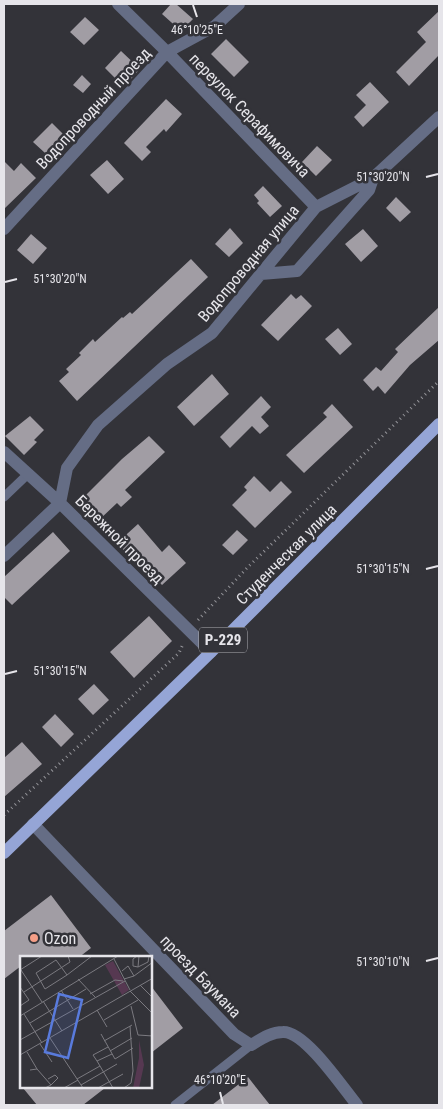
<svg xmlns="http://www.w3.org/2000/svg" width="443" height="1109" font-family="'Roboto Condensed',sans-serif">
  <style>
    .building { fill: #a19da4 }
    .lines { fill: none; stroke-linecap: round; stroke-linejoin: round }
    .path { stroke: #949499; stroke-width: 3; stroke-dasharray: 1 4; stroke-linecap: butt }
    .service { stroke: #656d85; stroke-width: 9 }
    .minor { stroke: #656d85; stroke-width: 12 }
    .primary { stroke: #95a5d6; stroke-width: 12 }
    .ticks { fill: none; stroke: #e6e5ea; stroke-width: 2 }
    .poi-dot { fill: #f49e87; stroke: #333339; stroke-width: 2 }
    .labels { text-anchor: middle; stroke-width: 5; stroke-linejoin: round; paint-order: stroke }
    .shield { fill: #333339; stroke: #b0b0b5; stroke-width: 1 }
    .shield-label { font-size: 15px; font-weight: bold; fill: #e6e5ea }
    .street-label { font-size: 16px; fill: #e6e5ea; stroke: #333339 }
    .poi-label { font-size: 16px; fill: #e6e5ea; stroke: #333339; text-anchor: start }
    .inset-road { fill: none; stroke: #7b7a80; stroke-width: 1 }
    .view { fill: #597bdd; fill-opacity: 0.15; stroke: #597bdd; stroke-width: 2.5 }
    .inset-edge { fill: none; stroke: #e6e5ea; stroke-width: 2.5 }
    .ticks-label { font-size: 12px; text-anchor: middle; fill: #e6e5ea; stroke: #333339; stroke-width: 5; stroke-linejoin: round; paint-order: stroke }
  </style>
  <rect width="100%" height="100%" fill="#333339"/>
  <path class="building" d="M171,4H176L193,19L181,31L162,14Z
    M439,11V55L409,86L396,72L426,42L417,32Z
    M85,17L99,30L84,45L70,32Z
    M226,39L249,62L234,77L211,54Z
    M121,51L140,69L129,81L124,75L118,81L105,68Z
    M82,75L91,84L83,93L73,85Z
    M370,82L389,102L363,127L354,117L366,105L356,95Z
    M166,99L182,114L166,132L164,129L146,147L151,152L142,161L124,143Z
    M52,123L69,140L54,155L49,150L45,153L33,142Z
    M317,146L332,160L316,176L302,162Z
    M107,160L124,179L108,194L90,175Z
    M4,161L14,171L21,163L36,178L4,209Z
    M263,186L282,206L270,217L257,203L259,201L254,195Z
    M396,197L411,212L400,222L386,208Z
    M230,228L243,243L229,257L215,244Z
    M363,229L378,246L361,262L345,244Z
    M31,234L47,248L33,264L17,250Z
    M191,259L208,277L77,401L59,381L69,372L66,369L81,355L79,353L93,339L95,342L122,317L123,318L130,312L132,314Z
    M291,294L296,299L301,295L312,306L278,341L261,325Z
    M439,307V340L410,365L385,394L378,386L373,391L363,380L376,367L381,371L398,352L395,349Z
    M338,328L352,344L340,355L325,339Z
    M212,374L229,394L194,426L177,407Z
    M261,396L271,407L261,417L269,426L260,434L252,426L230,448L220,437Z
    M332,404L353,427L304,473L286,455L327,417L323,413Z
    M30,416L44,430L34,440L37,442L24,455L5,436Z
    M149,436L165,452L125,490L132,497L121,507L117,503L99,520L80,501L122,459Z
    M254,476L270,492L281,481L292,492L255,528L232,505L247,490L244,487Z
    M138,524L162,552L169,545L186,563L162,585L134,555L131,558L117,543Z
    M237,530L248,540L233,555L222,545Z
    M53,532L70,551L12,605L4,597V577Z
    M149,616L172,641L134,678L110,652Z
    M94,684L109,700L93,715L78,699Z
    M55,714L74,734L61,747L42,727Z
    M22,742L42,764L4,797V758Z
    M51,895L91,948L78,958H21V966L4,979V931Z
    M151,986L183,1028L151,1053Z
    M248,1077L270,1105H212Z
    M23,1088H105L83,1105H37Z"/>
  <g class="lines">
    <path class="path" d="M198,620L247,568L439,381
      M4,815L179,653L183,644"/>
    <path class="service" d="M4,497L28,474
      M175,1105L251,1045"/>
    <path class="minor" d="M118,4L167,52L316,207
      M4,229L167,52L215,26L239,4
      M261,274L297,271L369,190L373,178
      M4,452L60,503L211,652
      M4,556L60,503L67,468L98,425L167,364L212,333L316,207L373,178L439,117
      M33,824L234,1034L251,1045C261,1039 271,1032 283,1032C305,1031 343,1088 357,1105"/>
    <path class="primary" d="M4,853L211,652L439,424"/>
  </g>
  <path class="ticks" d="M193,5L197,17M426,177L438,174M5,282L17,279M426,569L438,566M5,674L17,671M426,961L438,958M220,1092L223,1104"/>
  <circle class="poi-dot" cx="34" cy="938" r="5"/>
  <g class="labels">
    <rect class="shield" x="199" y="627.5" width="48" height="25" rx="4"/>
    <g class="shield-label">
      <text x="223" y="645">Р-229</text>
    </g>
    <g class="street-label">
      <text transform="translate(93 108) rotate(-47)" y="6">Водопроводный проезд</text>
      <text transform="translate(250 115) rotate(46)" y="6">переулок Серафимовича</text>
      <text transform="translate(248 263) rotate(-50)" y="6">Водопроводная улица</text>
      <text transform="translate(120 539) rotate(45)" y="6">Бережной проезд</text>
      <text transform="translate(286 554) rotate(-45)" y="6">Студенческая улица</text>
      <text transform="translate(201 976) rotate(46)" y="6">проезд Баумана</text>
    </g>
    <g class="poi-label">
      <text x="44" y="944">Ozon</text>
    </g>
  </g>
  <g transform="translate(20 956)">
    <rect width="132" height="132" fill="#333339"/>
    <path d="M93,5L109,34L102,39L85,9ZM119,84L124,109L119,132H113L119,102Z" fill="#563851"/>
    <path class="inset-road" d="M117,0L113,3V10L118,11M119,0L118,11L128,6L129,0M94,3L110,34M36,4L47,19L25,33L16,17ZM0,14L22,0M1,14L22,46M102,15L108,10L114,20L104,23M47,19L72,0M114,20L133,6M58,23L75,41M120,29L133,42M0,31L9,44L0,50M41,34L53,53M110,35L133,58M4,36L50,6L48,0M70,38L95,24L103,25M23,45L42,75M111,50L118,79L133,80M77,54L87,71M4,58L22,87M0,60L98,0M84,64L118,44M10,67L66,33M81,78L95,103L113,92M30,82L63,132M0,84L105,25M84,85L112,69M20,88L32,106M90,95L112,82M7,96L17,113L10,114M92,98L77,105L93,132M0,99L133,22M77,105L73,99L88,91M17,113L31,129L25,132M28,123L35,119L38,122L31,129M57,123L80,110M61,129L97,108M44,132L58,124M78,132L103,118M104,132L111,127L113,115L110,70"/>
    <path class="view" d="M39,38L62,44L48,102L25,96Z"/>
    <rect width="132" height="132" class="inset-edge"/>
  </g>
  <g class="ticks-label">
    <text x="197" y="34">46°10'25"E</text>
    <text x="383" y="181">51°30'20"N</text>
    <text x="60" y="283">51°30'20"N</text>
    <text x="383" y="573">51°30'15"N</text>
    <text x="60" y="675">51°30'15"N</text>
    <text x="383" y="966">51°30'10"N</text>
    <text x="220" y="1084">46°10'20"E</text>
  </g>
  <rect width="443" height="1109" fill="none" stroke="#e6e5ea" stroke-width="10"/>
</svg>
